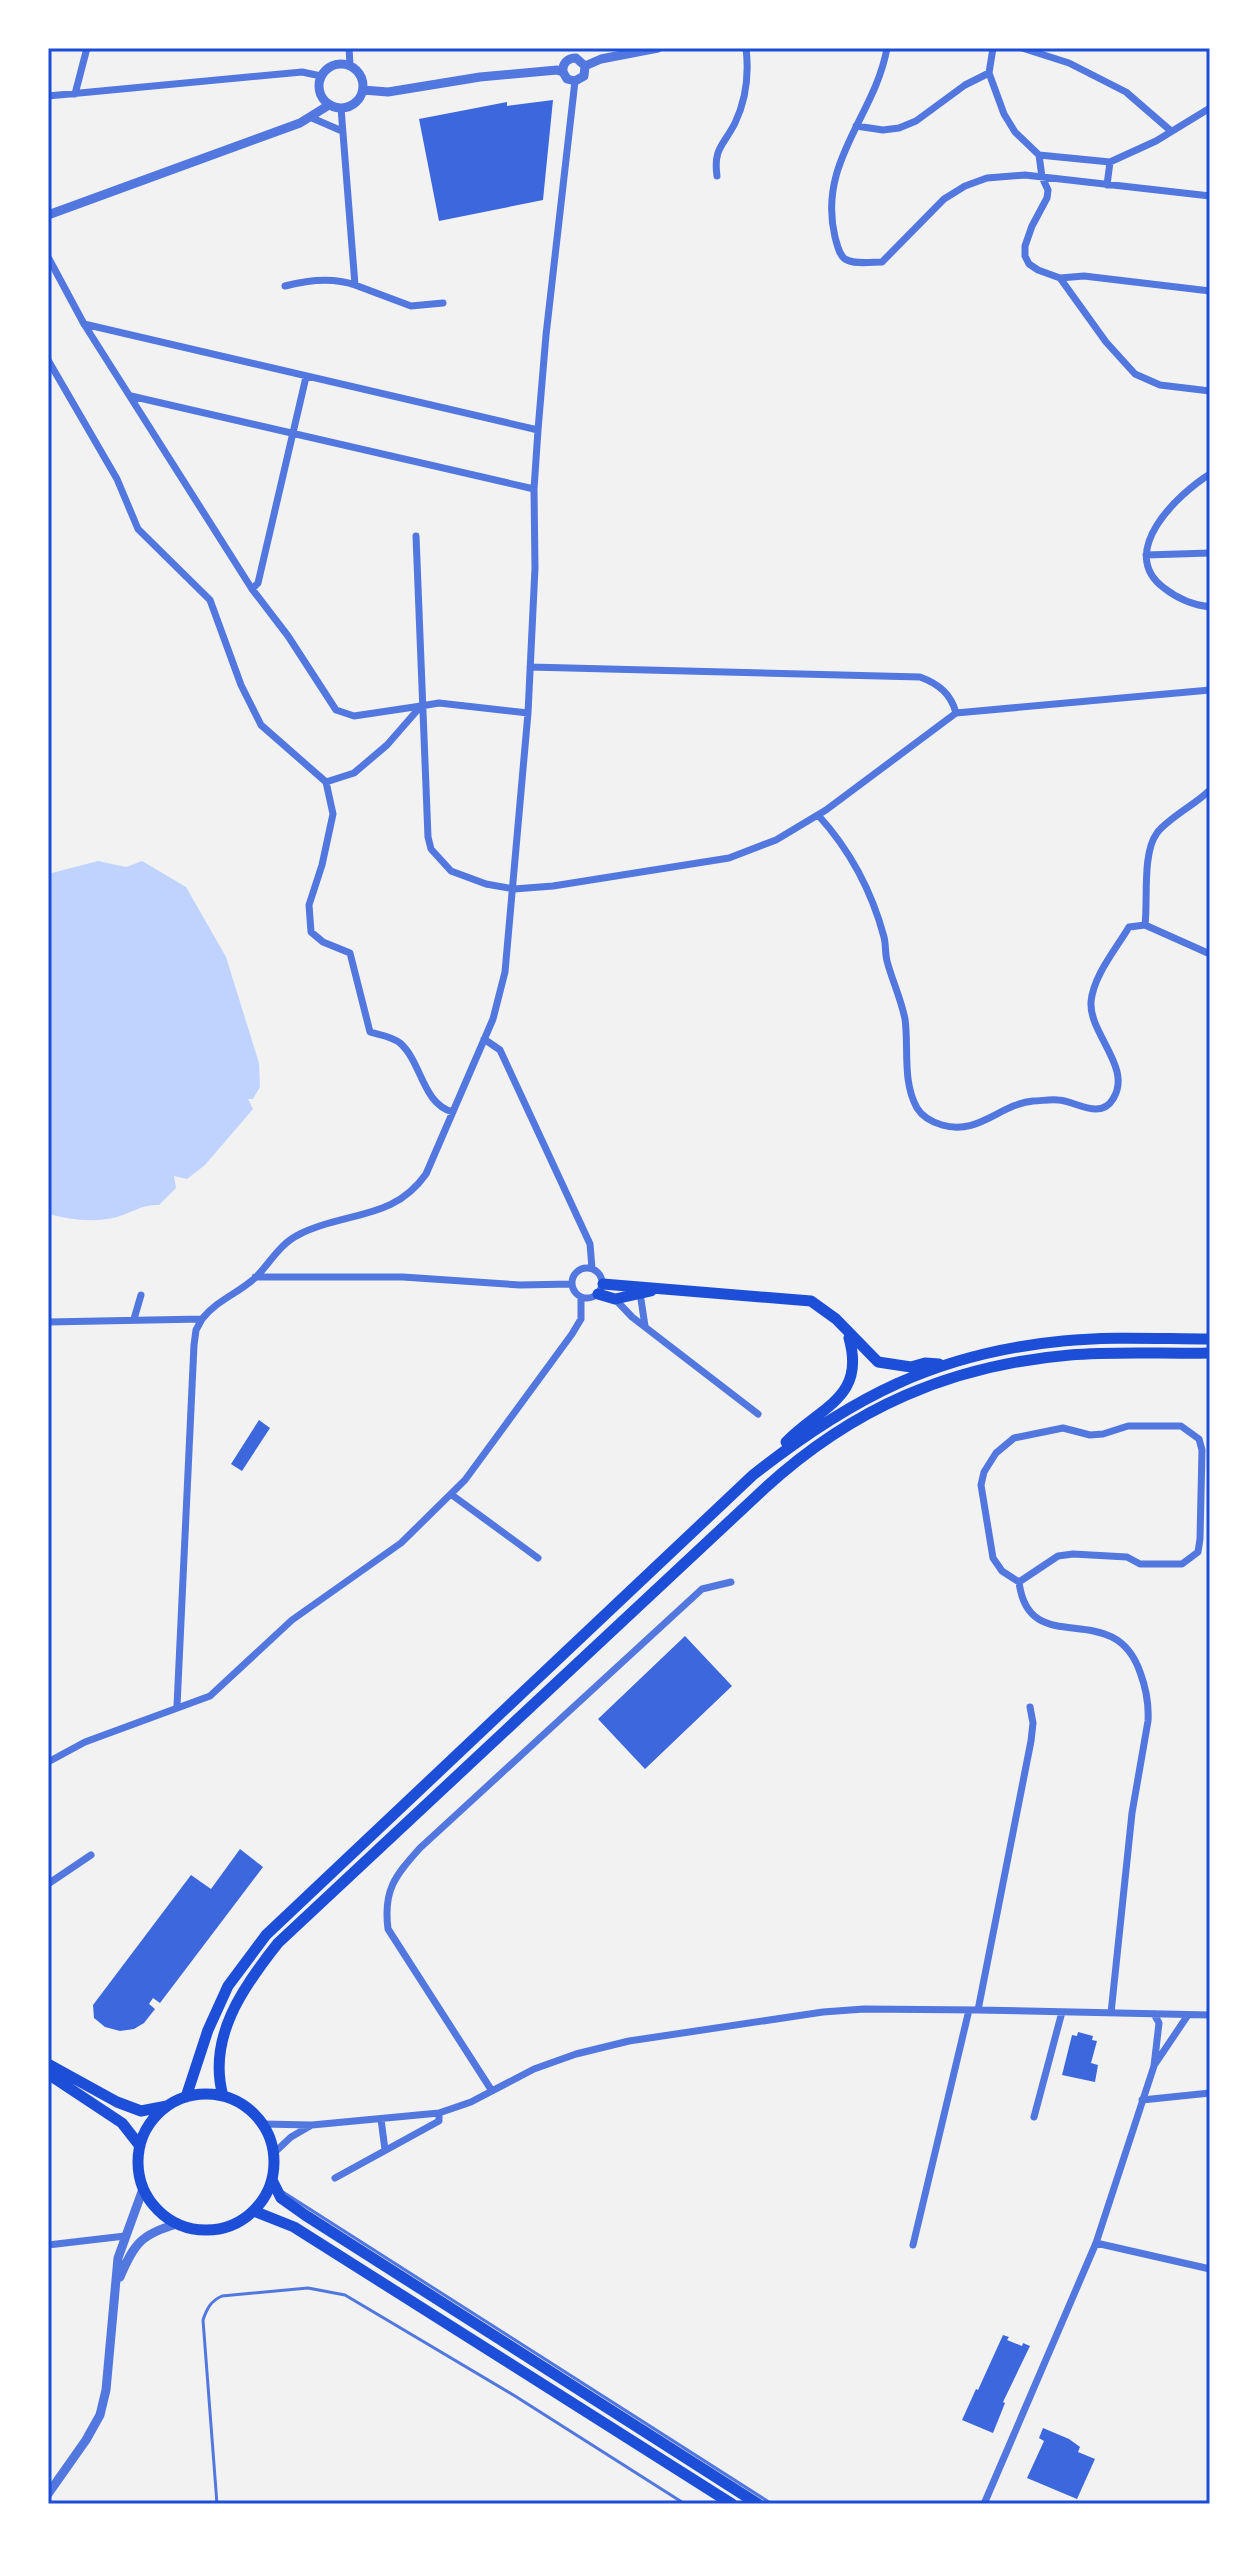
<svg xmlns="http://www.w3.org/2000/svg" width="1258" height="2552" font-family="Mulish,sans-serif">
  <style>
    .water { fill: #bfd3fe }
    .building { fill: #3d67dc }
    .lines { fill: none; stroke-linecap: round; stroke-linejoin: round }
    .service { stroke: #5277de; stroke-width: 3 }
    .minor { stroke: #5277de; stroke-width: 7 }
    .tertiary { stroke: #5277de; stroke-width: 9 }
    .primary { stroke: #1d4ed8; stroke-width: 11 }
    .neatline { fill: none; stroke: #1d4ed8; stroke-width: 3 }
  </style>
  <rect width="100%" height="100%" fill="#f2f2f2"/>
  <path class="water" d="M98,861L126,867L142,861L186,887L226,957L259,1063L260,1087L253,1099H248L253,1109L205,1165L187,1179L174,1176L176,1188L159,1205C145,1204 136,1210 123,1215C98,1224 73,1220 48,1214V874Z"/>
  <path class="building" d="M553,100L543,200L439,221L419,119L507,102V106Z
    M259,1420L270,1428L242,1471L231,1464Z
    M685,1636L732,1686L645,1769L598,1719Z
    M240,1849L263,1867L160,2003L153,1998L149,2004L155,2009L144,2023L134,2029L120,2031L105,2027L94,2018L93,2005L191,1875L211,1889Z
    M1078,2032L1093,2036L1092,2040L1097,2041L1091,2063L1098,2065L1095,2082L1062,2075L1072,2035L1077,2036Z
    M1003,2335L1009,2337L1007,2340L1022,2346L1023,2343L1030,2346L1004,2400L1003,2402L1005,2403L993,2433L962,2420L976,2389L978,2390Z
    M1043,2428L1069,2439L1080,2447L1078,2452L1095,2459L1077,2499L1027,2478L1044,2441L1039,2438Z"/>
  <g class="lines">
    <path class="service" d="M283,2192L772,2504
      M217,2504L203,2320C207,2308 211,2301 222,2296L308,2288L345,2295L515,2396L685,2504"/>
    <path class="minor" d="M349,48L350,65
      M887,48C875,116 817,162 835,237C837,244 839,255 845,259C854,265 872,262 882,262L944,199L965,186L987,178L1025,175L1210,196
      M993,48L989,73L1004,114L1015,132L1039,155L1042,177L1048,190L1047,198L1032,226L1025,246V256L1029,264L1038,270L1060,278L1106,342L1135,374L1160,385L1210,391
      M1022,48L1069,63L1126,92L1171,131
      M75,94L87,48
      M48,96L302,72L321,76
      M341,108L355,285L411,306L443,303
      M312,118L342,131
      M856,126L883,130L899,128L916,121L965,85L989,73
      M1039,155L1110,162L1156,141L1210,108
      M717,176C713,148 724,145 735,123C746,100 749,73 746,48
      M1107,185L1110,162
      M48,257L84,324L252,589L288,636L336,710L354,716L421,706
      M1060,278L1084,276L1210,291
      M285,286C308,280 332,277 355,285
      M84,324L538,430
      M48,360L117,479L138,529L210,600L241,685L261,725L326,782
      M131,396L534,489
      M1210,474C1178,494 1116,552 1164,588C1178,599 1192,605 1210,607
      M416,536L428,837L431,849L451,871L486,884L514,889L553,886L729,858L776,840L826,810L956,713L1210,690
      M1146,555L1210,553
      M252,589L258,583L306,377
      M530,667L920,677C939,684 951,694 956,713
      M326,782L333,814L322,865L309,905L311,932L323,942L350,953L370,1032C380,1035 391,1036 400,1043C422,1062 422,1104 453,1112
      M326,782L354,773L387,745L421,706L439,703L528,713
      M818,815C849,849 872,892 884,937C886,945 885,953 887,961C892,980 901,999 905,1019C909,1048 902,1081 917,1108C923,1118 932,1122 942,1125C978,1136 1000,1104 1033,1101C1041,1101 1050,1099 1058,1100C1074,1100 1100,1121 1113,1099C1133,1068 1089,1034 1091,1002C1093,976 1116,949 1129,927L1145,925L1210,954
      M1145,925C1148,900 1142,853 1157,833C1167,819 1196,804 1210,790
      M484,1039L500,1050L590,1244L592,1268
      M572 1283a15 15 0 1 1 30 0a15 15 0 1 1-30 0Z
      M255,1277H403L520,1285L572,1284
      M640,1293L645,1326
      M615,1299L632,1317L758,1414
      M134,1319L141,1295
      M48,1322L202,1319C217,1300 239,1293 256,1277C271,1262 279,1244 300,1234C346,1211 393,1221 426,1174L493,1019L505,972L528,713L535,568L534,489L538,430L546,335L575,81
      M452,1495L538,1558
      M1019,1582L1002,1571L993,1558L981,1485L984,1472L996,1453L1014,1438L1063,1428L1090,1435L1103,1434L1128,1426H1181L1199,1439L1202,1450L1200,1539L1198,1552L1182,1564H1140L1127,1557L1073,1554L1058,1556L1019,1582C1029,1662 1113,1595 1140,1672C1146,1688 1149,1704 1148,1721L1132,1813L1111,2013
      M177,1706L194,1345L196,1330L202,1319
      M48,1762L85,1742L210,1696L292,1620L401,1543L465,1480L572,1334L581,1319V1298
      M48,1884L91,1855
      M978,2010L1031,1741L1033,1723L1030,1707
      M1155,2064L1188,2015
      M492,2091L388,1929C383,1890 395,1876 420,1848L702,1589L731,1582
      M1142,2100L1210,2093
      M1034,2117L1062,2012
      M381,2119L385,2150
      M262,2124L312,2125L439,2113L471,2102L534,2069L576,2054L629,2041L823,2012L864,2009L978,2010L1210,2015
      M274,2153L291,2137L310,2126
      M335,2178L439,2121V2113
      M1096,2243L1210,2269
      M48,2245L125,2236
      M913,2245L969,2010
      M984,2504L1096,2243L1154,2066L1159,2023L1154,2014"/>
    <path class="tertiary" d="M319 86a22 22 0 1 1 44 0a22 22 0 1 1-44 0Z
      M585,66L601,59L658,48
      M563,72C562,63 568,58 576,58L585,66
      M363,90L388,92L480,77L557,70L563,72L567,79L575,81L584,76L585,66
      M48,215L300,123L329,105
      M120,2277C134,2244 141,2234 177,2224
      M48,2494L86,2440L100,2415L106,2390L118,2258L143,2189"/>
    <path class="primary" d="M603,1284L811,1301L836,1319L878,1362L911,1367L925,1363L939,1364
      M598,1294L615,1299L651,1291
      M786,1442C821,1406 866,1398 849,1338
      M48,2064L117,2102L141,2111L167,2106
      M48,2074L122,2123L140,2146
      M138 2162a68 68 0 1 1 136 0a68 68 0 1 1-136 0Z
      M223,2096C207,2038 243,1987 278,1943L764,1489C852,1408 951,1365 1070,1355C1116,1351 1164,1354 1210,1353
      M186,2097L208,2030L228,1986L266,1935L753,1475C851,1398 936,1353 1063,1341C1111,1336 1161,1339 1210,1339
      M272,2180L281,2198L305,2215L758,2504
      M254,2211L294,2227L732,2504"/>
  </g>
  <rect width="1258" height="2552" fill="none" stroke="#ffffff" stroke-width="100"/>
  <rect x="50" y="50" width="1158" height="2452" class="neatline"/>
</svg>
